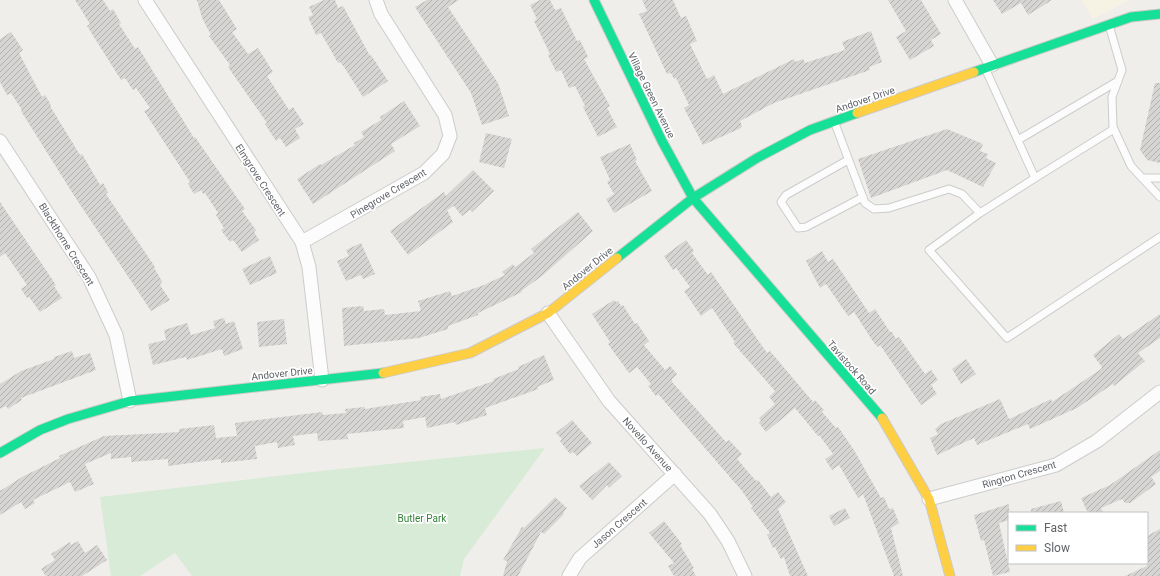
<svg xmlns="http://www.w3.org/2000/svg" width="1160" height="576" font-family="Roboto,sans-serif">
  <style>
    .commercial { fill: #f7f3e4 }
    .green { fill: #d8ebd6 }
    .building { fill: url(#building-hatch) }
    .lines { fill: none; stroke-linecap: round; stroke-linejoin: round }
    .lane-casing { stroke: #cbcccc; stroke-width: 9 }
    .street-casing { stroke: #cbcccc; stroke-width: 15 }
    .fast-casing { stroke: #cacacb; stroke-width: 11 }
    .slow-casing { stroke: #cacacb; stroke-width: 11 }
    .lane { stroke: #fdfcfc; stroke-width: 7 }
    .street { stroke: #fdfcfc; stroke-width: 13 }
    .fast { stroke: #16e098; stroke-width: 9 }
    .slow { stroke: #ffcf43; stroke-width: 9 }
    .labels { text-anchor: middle; stroke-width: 3.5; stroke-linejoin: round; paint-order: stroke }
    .street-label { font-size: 10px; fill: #5f6368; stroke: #fff }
    .park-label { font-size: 10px; fill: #348238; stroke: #fff }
  </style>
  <defs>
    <pattern id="building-hatch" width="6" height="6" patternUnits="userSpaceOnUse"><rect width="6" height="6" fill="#d6d5d3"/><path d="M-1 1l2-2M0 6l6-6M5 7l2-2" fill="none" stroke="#b1b0af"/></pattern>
  </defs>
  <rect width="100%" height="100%" fill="#efeeea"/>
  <path class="commercial" d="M1082,0H1129L1093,19Z"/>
  <path class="green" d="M545,448L464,559L460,576H192L175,553L140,576H111L100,497L302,473Z"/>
  <path class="building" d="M75,0H103L110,11L113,9L121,23L119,24L135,49L138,47L194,138L195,137L245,209L242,211L256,230L254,232L259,240L242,252L233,240L230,242L221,230L224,228L216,215L218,213L205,193L203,194L201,190L194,194L188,184L190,182L144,111L150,108L136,88L133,90L125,78L121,80L87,26L90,24Z
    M197,0H219L237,29L232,32L248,54L258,48L273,72L267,76L289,110L293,107L304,124L295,129L300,138L286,147L280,138L276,141L265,124L267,123L228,67L230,65L209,36L211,35L202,18Z
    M324,0H335L338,8L343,6L370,56L371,55L388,81L363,97L344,67L340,62L338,63L321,33L316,35L308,17L313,15L309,7Z
    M427,0H459L448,7L498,83L509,116L482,125L471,93L415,7Z
    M540,0H550L555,10L561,8L577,41L580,40L588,57L584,59L610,106L607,108L617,127L598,137L583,107L585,106L575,86L569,88L561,70L556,72L548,55L550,54L534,21L537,19L530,5Z
    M642,0H673L681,18L686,16L697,41L690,44L707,79L714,75L723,94L794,59L795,62L803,59L805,63L845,50L842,42L871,31L882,62L869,67L870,70L774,103L740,121L742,126L741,128L703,145L684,108L689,105L676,78L674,79L671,73L667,74L639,14L647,11Z
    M888,0H921L941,34L931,40L934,46L910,60L896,37L906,31Z
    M993,0H1052L1028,15L1021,3L1002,14Z
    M11,32L23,50L19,53L42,97L45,95L51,105L50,106L80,155L82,154L100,185L103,183L108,192L106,194L155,267L154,268L162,281L160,285L170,300L151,311L73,194L21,111L22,110L11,93L7,95L0,82V39Z
    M1155,83H1160V163L1147,160L1140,150Z
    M404,101L420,126L391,144L395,151L313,204L297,179L320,164L321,165L355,145L354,143L364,137L361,132L381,120L380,117Z
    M947,129L983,144L980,151L988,154L986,158L996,163L983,187L947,170L871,198L858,159Z
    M486,133L512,139L504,168L479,162Z
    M630,144L637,160L635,161L652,191L614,213L606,199L614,194L607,182L610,180L600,157Z
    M473,170L494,191L472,212L470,210L462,216L454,206L447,210L453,222L408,255L390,231L444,192L446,196Z
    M0,202L56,285L54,286L62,298L40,312L29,297L27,298L21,289L27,285L5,253L0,257Z
    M578,212L593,231L542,276L521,291L522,292L478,313V315L448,326V329L419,338L344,346L342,308L363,306L364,311L384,309L385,315L421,311L418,301L450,291L452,296L484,285L505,275L502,272L513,264L515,267L534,253L531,249Z
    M686,240L694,251L692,253L708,275L711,272L767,353L770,351L813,402L815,400L824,410L822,412L836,428L838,427L854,450L881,498L884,497L889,509L893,508L899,523L891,528L903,576H894L863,494L858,498L839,465L832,470L825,459L833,454L819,435L818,436L795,408L766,432L759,423L761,421L759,418L775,404L769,397L775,391L733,343L735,342L712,308L701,316L684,291L690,287L676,268L673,270L664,256Z
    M361,243L375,274L363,279L361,275L346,281L337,261L349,256L346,250Z
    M822,251L828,262L833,259L869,313L875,309L890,332H892L896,339L899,337L925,374L931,370L938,380L931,385L937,394L921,405L880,345L878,347L874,343L854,312L848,316L826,284L820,288L806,261Z
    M270,256L277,273L250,285L242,269Z
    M614,300L616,302L618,301L621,306L623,305L635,324L637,323L649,341L644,345L665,370L670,366L677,374L672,379V382L726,442L729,440L742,454L737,459L756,481L758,480L771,497L778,492L786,502L778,509L808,576H790L784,557L781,559L775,547L773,548L767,535L770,533L751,508L753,507L742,491L658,394L656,396L648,386L651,384L637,367L629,373L608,344L610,342L592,314Z
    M1160,314V338L1138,353L1145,361L1114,386L1113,384L1077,408L1030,429L1028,424L977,445L974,438L937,455L930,438L938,434L935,429L941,424L1000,399L1009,419L1051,399L1052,402L1101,369L1102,367L1093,355L1119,334L1123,339Z
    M224,318L226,324L234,321L243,349L224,356L222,349L187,360L186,357L153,365L148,344L166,340L164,330L187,323L191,335L215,328L213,321Z
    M284,319L287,344L259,347L257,322Z
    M72,351L74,358L90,353L96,370L21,398L22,400L8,409L6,406L0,409V384L21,371L54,359V357Z
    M544,355L554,380L537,387L538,389L533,391L485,408L487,415L456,425L455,422L427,428L425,417L403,421L404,428L347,434L348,439L318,441L317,433L293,436L295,445L278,448L277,442L255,446L257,459L221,463V459L168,466V459L131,462V457L111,459V453L85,464L94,484L75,492L70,482L33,500L35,503L25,509L21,502L0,515V491L22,477L60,458L59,456L104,436L163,433L179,432V429L214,425L216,438L237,436L235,423L322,412L323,415L346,413L345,409L365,407V409L421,400L420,397L440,394L441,399L494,381L493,379L519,369L518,367Z
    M966,359L976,374L961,384L952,369Z
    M572,420L592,443L577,456L573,452L570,454L560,441L562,439L556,433Z
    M1160,450V471L1151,477L1156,484L1130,503H1125L1122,499L1101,508L1103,513H1088L1081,498L1110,485Z
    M609,462L622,476L609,488L607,485L592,500L579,486Z
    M555,497L567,508L563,513L564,514L544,534L541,532L518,576H503L507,561L503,560L522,527L524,528Z
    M1061,501L1064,513H1031V509Z
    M1009,504V520L999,523L1010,572L993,576L984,540L981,541L974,515Z
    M845,508L850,518L834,526L829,516Z
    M664,521L682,544L680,545L694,568L692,569L696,576H674L668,566L674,563L649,533Z
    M1160,529V576H1125L1147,566V536Z
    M78,541L85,553L97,545L107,560L82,576H46L41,569L55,560L51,554L70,542L71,545Z"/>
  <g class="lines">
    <g class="lane-casing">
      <path id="lane" d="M1109,25L1122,70L1112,97L1113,127L1131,166L1160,197
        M985,68L1035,178L980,213L929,250L1007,338L1160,237
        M834,121L865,203L874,209L889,208L949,189L962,194L980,213
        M1018,140L1118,81
        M848,160L786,195L781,202L798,228L806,227L863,197
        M1035,178L1114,129
        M1142,178H1160"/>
    </g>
    <g class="street-casing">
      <path id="street" d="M145,0L302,242L309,267L322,380
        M955,0L992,65
        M0,141L89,277L116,335L130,401
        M302,242L424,173L443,154L450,136L445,115L381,14L376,0
        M548,313L609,401L710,514L728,541L745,576
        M929,499L1056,465L1097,441L1160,392
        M569,576L580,558L675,474"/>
    </g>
    <g class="fast-casing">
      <path id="fast" d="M594,0L662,141L693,198L882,418
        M974,72L1131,17L1160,14
        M617,258L693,198L757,158L810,130L857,113
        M0,453L40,430L68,419L130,401L383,373"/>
    </g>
    <g class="slow-casing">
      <path id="slow" d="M857,113L974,72
        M383,373L470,353L548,313L617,258
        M882,418L929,499L950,576"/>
    </g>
    <use href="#lane" class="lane"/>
    <use href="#street" class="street"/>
    <use href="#fast" class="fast"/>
    <use href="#slow" class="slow"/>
  </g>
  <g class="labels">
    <g class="street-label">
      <text transform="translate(652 95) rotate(64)" y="4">Village Green Avenue</text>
      <text transform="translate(865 99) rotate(-19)" y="4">Andover Drive</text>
      <text transform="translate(261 180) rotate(57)" y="4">Elmgrove Crescent</text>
      <text transform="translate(388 193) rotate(-31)" y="4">Pinegrove Crescent</text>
      <text transform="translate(67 244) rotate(58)" y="4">Blackthorne Crescent</text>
      <text transform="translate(587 268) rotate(-39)" y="4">Andover Drive</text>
      <text transform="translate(852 367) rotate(49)" y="4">Tavistock Road</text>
      <text transform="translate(282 373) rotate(-6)" y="4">Andover Drive</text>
      <text transform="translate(648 444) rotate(48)" y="4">Novello Avenue</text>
      <text transform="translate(1019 474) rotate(-16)" y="4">Rington Crescent</text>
      <text transform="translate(619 523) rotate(-41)" y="4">Jason Crescent</text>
    </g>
    <g class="park-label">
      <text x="422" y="522">Butler Park</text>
    </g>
  </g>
  <rect x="1008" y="512" width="140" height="52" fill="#ffffff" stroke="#bfc1c3"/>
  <rect x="1016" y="525" width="20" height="6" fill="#16e098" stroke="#bfc1c3"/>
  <text x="1044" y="532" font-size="12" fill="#5f6368">Fast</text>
  <rect x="1016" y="545" width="20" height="6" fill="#ffcf43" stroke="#bfc1c3"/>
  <text x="1044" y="552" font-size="12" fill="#5f6368">Slow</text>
</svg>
